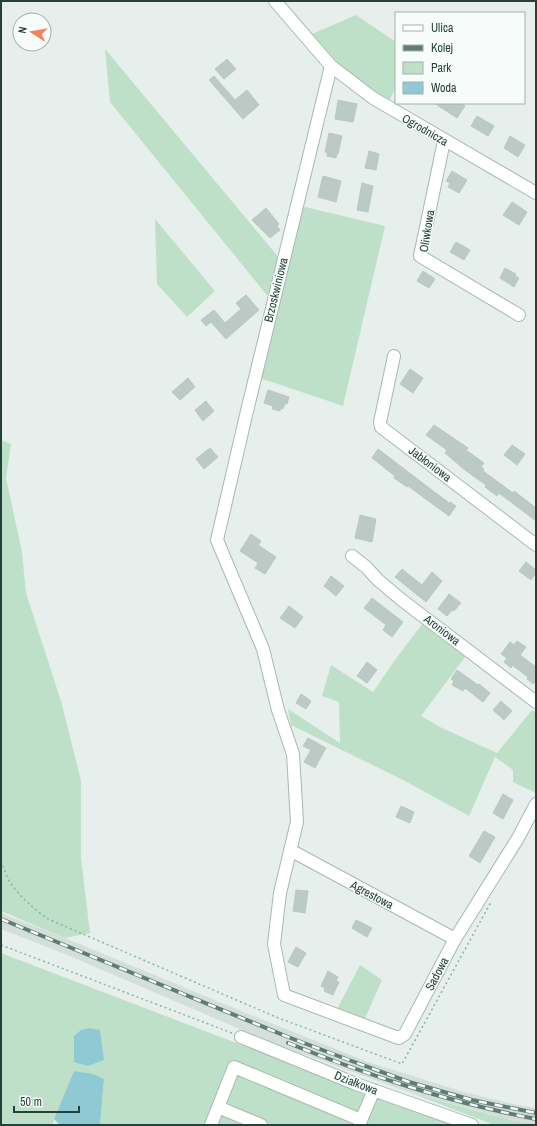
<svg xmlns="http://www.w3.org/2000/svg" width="537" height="1126" font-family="'Archivo Narrow',sans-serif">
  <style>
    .built { fill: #d4dfda }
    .green { fill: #bfe0c8 }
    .water { fill: #8ec9d4 }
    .building { fill: #bbcac4; stroke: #b8c9c2 }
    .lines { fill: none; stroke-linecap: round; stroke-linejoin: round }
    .minor-casing { stroke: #a8b8b2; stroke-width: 14 }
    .path { stroke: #86b3a5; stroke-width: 1.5; stroke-dasharray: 2 3; stroke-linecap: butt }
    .minor { stroke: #fff; stroke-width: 12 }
    .rail-casing { stroke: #5f7d75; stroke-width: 4 }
    .rail { stroke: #f7fbf9; stroke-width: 2.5; stroke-dasharray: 8; stroke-linecap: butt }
    .labels { text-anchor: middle; stroke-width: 3; stroke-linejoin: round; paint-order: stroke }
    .street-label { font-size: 12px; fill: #24423a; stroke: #f7fbf9 }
  </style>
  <rect width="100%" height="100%" fill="#e6efeb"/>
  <path class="built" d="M1,913L65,938L256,1017L368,1062L464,1092L513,1104L536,1108V1125L514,1121L414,1094L270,1042L65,954L1,929Z"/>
  <path class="green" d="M356,15L396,42V88L389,101L341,66L312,34Z
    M105,49L280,259L270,299L110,102Z
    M301,206L385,226L343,406L260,378Z
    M155,219L215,291L187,317L157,284Z
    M1,440L11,444L6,478L22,552L26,593L61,701L81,781V858L90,933L65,938L1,911Z
    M422,624L465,657L421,716L442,728L497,753L532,710L536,712V793L513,782V770L495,757L469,816L403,780L291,725L288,709L340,743L339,702L322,696L331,665L373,692L395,660Z
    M1,953L218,1036L457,1125H100L104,1079L74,1071L52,1125H1Z
    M360,965L382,980L363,1023L335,1013Z
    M414,1094L514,1121L536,1125H494Z"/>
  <path class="water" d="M90,1028L100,1030L104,1060L88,1066L74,1062V1036L81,1030Z
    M74,1071L93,1074L104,1079L100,1125H60L54,1119Z"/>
  <path class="building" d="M227,59L236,69L224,79L215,69Z
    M214,76L235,100L247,90L259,105L243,119L209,80Z
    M338,100L357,104L353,122L335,119Z
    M434,103H461L465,106L457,118Z
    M477,116L494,126L488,136L471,126Z
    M329,133L342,136L338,154H337L336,158L327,156V152H325Z
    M510,136L525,145L518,157L504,148Z
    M369,151L379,154L376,170L365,168Z
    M452,171L467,180L459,193L448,187L450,183L446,181Z
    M323,176L341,181L336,202L318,197Z
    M362,183L373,186L368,212L357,210Z
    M512,202L527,212L519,225L503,215Z
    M266,208L279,224L277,226L280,230L270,238L252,220Z
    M456,242L470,250L464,260L450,252Z
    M505,268L516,274L515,276L519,278L514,287L500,278Z
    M423,271L435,279L429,288L417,281Z
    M246,295L259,310L226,339L211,322L206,326L201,320L214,310L225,323L241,309L236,303Z
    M410,369L423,378L413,393L400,384Z
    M188,378L195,387L180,400L172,392Z
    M268,390L289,397L287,404L285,403L283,409L281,408L280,411L272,409L273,406L264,403Z
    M206,401L214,411L203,421L195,410Z
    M434,425L468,448L466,450L484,463L481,467L484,469L483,471L513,493L514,491L536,508V521L499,493L497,496L485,487L486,485L465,470L445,453L447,450L426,435Z
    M512,445L525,454L517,465L504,455Z
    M210,448L218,457L204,469L196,459Z
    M378,449L449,503L450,502L456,506L449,516L408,486L407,487L394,478L395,476L372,458Z
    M360,515L376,519L372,542L355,538Z
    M251,534L261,541L258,545L276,557L265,574L255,568L258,563L240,551Z
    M526,562L536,570V573L531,580L519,571Z
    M402,569L422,585L432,572L442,581L426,602L395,577Z
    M331,576L344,586L336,596L324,586Z
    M449,594L461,603L454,611L452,610L447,616L438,609Z
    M372,598L403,622L392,637L383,630L386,625L364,608Z
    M289,606L303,617L295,628L280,618Z
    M517,641L526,647L520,655L536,667V680L533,684L527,679L528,677L512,665L511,668L504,662L507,658L501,654L510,642L514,645Z
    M367,662L377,670L367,683L357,676Z
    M457,670L478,685L479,684L490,693L483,702L465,688L463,691L452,685L454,681L451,679Z
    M301,694L311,701L306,709L296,703Z
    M501,701L512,711L504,720L493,710Z
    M308,738L326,748L315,768L304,762L311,750L303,746Z
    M503,794L513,800L503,819L493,813Z
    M401,806L414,812L410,823L396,817Z
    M484,831L495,837L480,863L469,856Z
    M296,890L308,891L305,913L293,911Z
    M356,920L372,928L367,937L352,928Z
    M296,947L306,953L298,967L288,962Z
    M328,971L338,977L336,981L339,982L333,995L324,991L325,988L321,986Z"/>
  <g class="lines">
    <g class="minor-casing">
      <path id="minor" d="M275,1L331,66L373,98L536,193
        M331,66L247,411L217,540L263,649L278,710L293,754L297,822L280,893L274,944L284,995L393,1036L399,1038L405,1034L455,939L518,838L536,804
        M444,141L420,256L519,315
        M394,356L380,422L381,427L536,545
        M352,556L366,567L378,580L403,601L536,702
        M290,850L455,939
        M241,1037L356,1084L472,1125
        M218,1107L261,1125
        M211,1125L234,1067L361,1120
        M359,1125L374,1090"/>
    </g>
    <path class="path" d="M1,861C4,868 6,876 10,882C20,897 34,909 48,919L276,1017L402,1064L491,902
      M1,945L232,1033"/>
    <use href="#minor" class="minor"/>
    <g class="rail-casing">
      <path id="rail" d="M1,919L288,1037L349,1060L409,1082L472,1100L536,1113
        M288,1043C370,1076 448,1102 536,1119"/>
    </g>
    <use href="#rail" class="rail"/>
  </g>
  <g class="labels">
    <g class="street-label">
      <text transform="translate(425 130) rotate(30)" y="4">Ogrodnicza</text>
      <text transform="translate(427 231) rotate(-81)" y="4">Oliwkowa</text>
      <text transform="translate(276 290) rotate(-76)" y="4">Brzoskwiniowa</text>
      <text transform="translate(430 464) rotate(37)" y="4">Jabłoniowa</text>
      <text transform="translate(442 630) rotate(37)" y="4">Aroniowa</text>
      <text transform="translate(372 895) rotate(28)" y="4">Agrestowa</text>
      <text transform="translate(437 974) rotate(-62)" y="4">Sadowa</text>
      <text transform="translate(356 1083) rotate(21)" y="4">Działkowa</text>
    </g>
  </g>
  <rect width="537" height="1126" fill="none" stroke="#24423a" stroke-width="4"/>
  <rect x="395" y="12" width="130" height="92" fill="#f7fbf9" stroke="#a3b1ad"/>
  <rect x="403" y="25" width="20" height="6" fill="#ffffff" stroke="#a3b1ad"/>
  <text x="431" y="32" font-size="12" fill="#24423a">Ulica</text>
  <rect x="403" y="45" width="20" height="6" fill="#5f7d75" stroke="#a3b1ad"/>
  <text x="431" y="52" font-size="12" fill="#24423a">Kolej</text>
  <rect x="403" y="62" width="20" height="12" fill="#bfe0c8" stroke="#a3b1ad"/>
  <text x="431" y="72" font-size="12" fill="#24423a">Park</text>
  <rect x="403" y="82" width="20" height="12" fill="#8ec9d4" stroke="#a3b1ad"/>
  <text x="431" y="92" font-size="12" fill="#24423a">Woda</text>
  <g transform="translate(32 32) rotate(282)"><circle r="19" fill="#f7fbf9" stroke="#a3b1ad"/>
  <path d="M0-3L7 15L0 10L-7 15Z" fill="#f4845f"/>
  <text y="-6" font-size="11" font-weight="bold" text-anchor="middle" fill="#24423a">N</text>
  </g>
  <path d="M14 1106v6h65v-6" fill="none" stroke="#24423a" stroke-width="2"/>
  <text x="20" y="1106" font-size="12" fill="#24423a" stroke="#f7fbf9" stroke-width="3" paint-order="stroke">50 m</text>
</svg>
